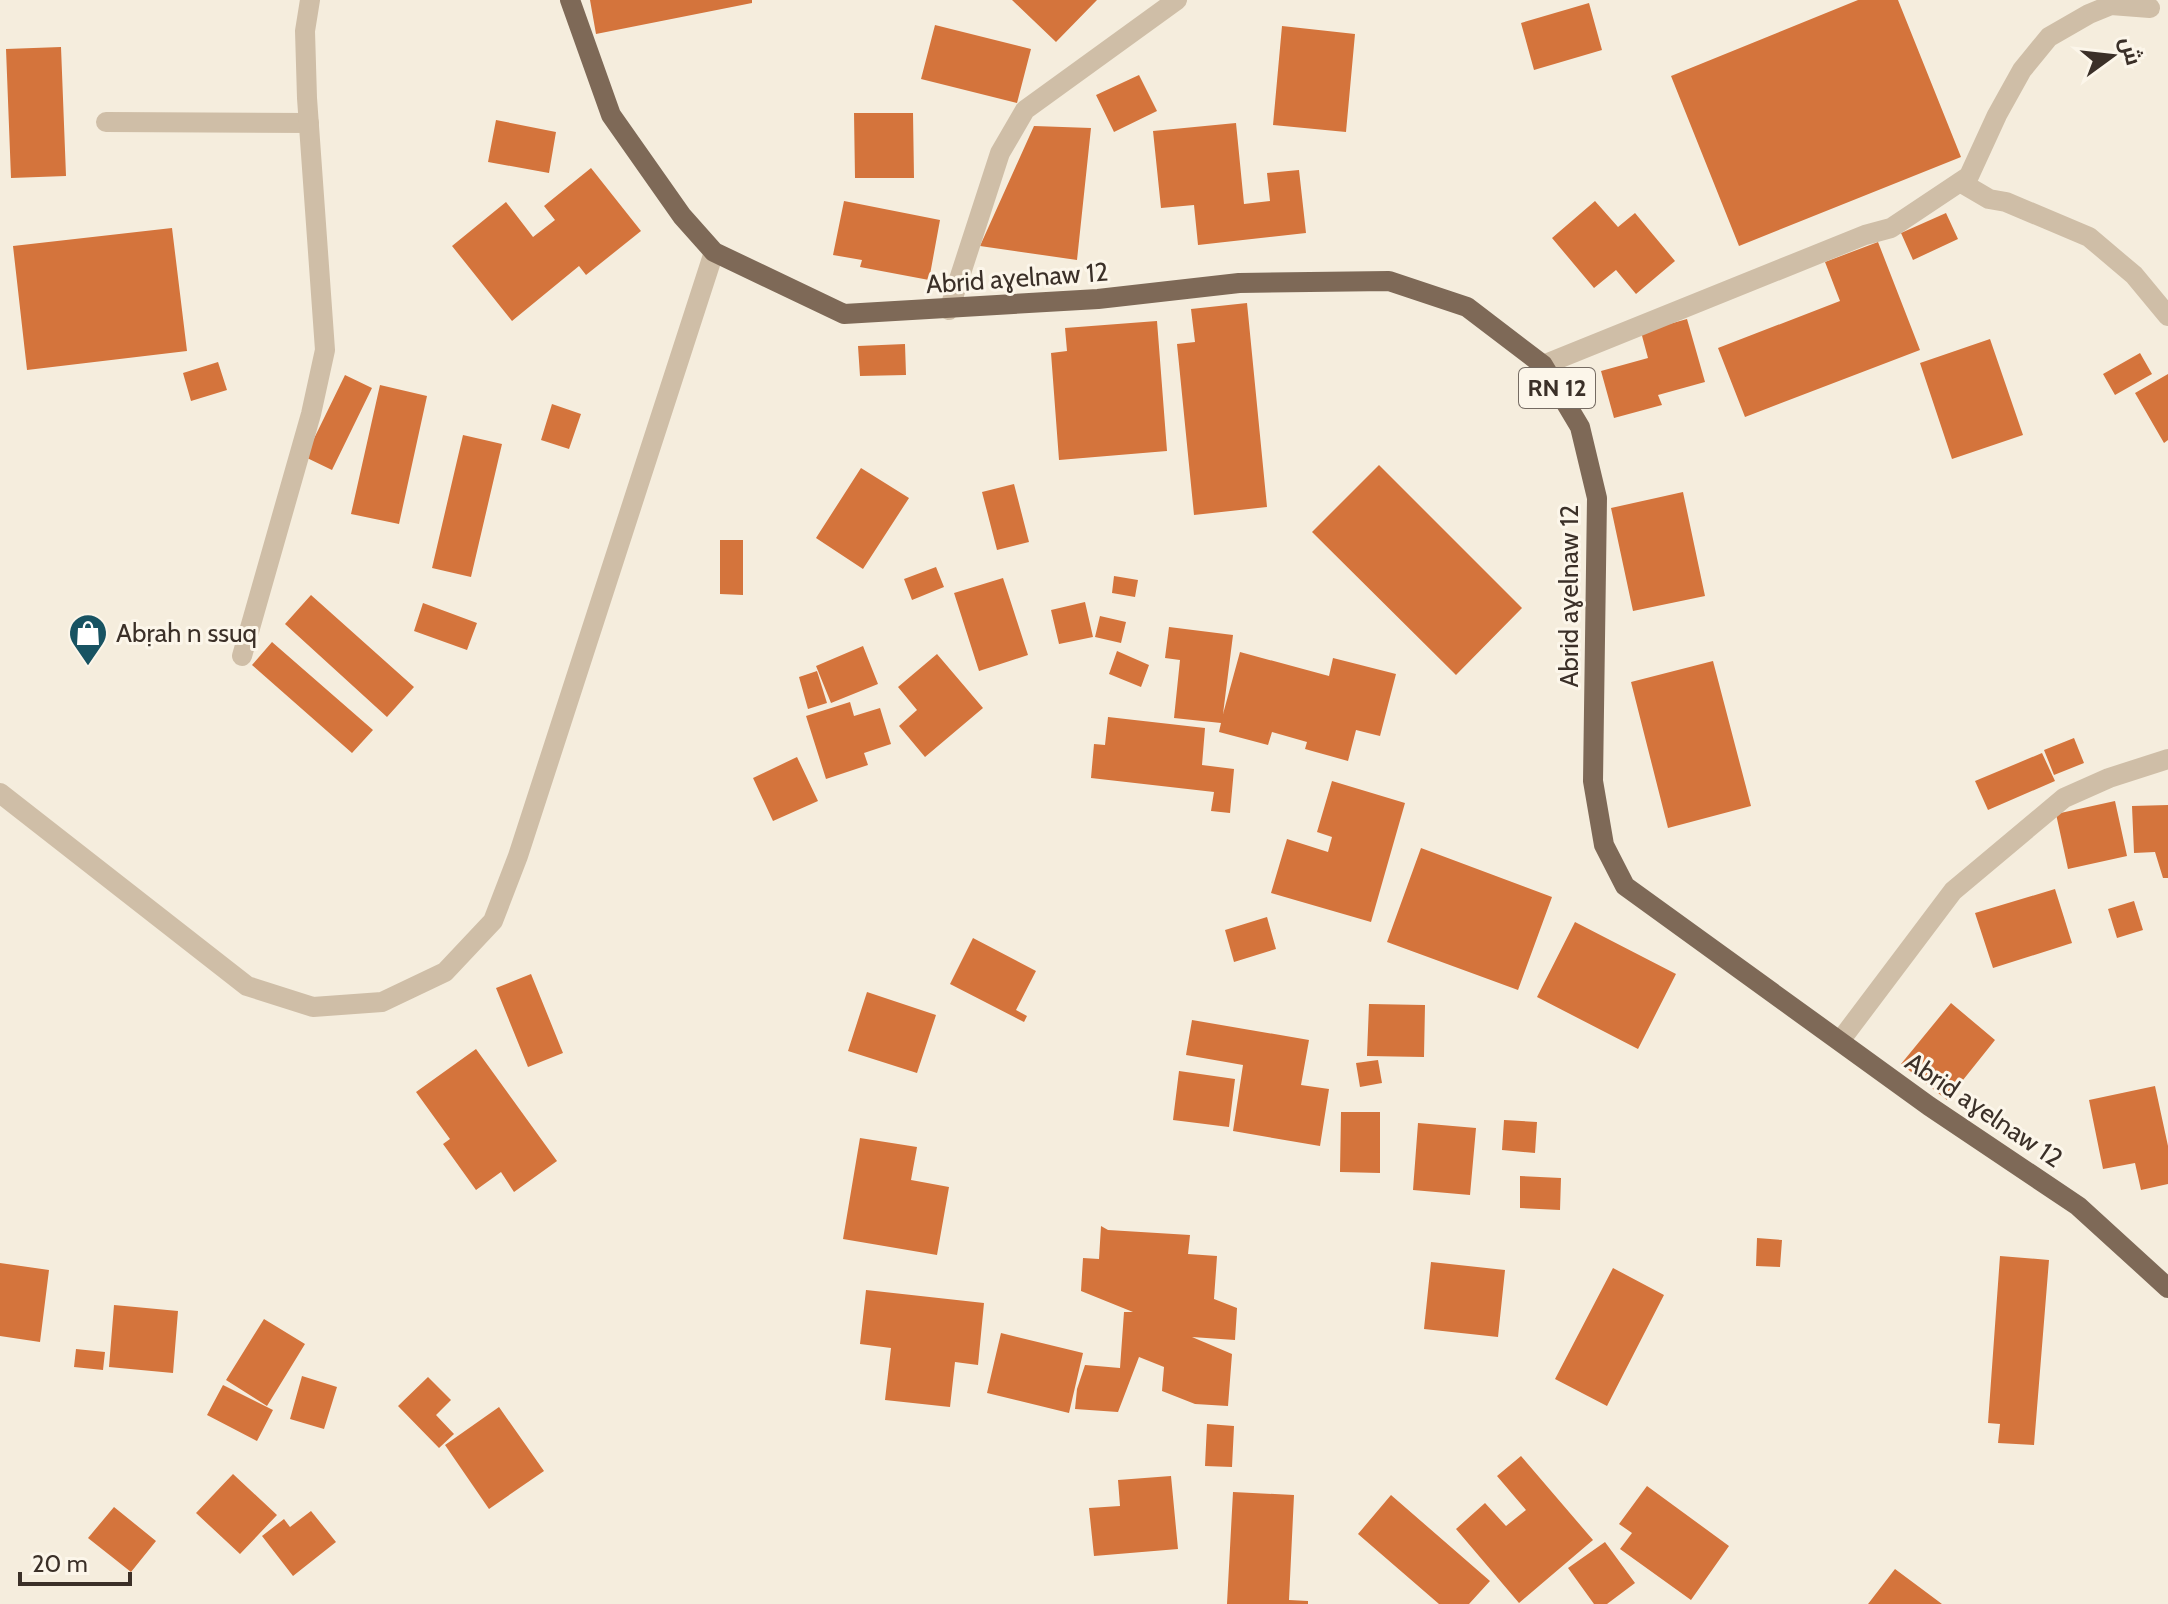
<svg xmlns="http://www.w3.org/2000/svg" width="2168" height="1604" font-family="Cabin,Cairo,sans-serif">
  <style>
    .building { fill: #d4743c }
    .lines { fill: none; stroke-linecap: round; stroke-linejoin: round }
    .service { stroke: #cfbea7; stroke-width: 20 }
    .minor { stroke: #cfbea7; stroke-width: 20 }
    .primary { stroke: #7e6957; stroke-width: 20 }
    .labels { text-anchor: middle; stroke-width: 6; stroke-linejoin: round; paint-order: stroke }
    .shield { fill: #fcf6ea; stroke: #756b62; stroke-width: 2 }
    .shield-label { font-size: 24px; font-weight: bold; fill: #3b3028 }
    .street-label { font-size: 26px; fill: #3b3028; stroke: #fcf6ea }
    .poi-label { font-size: 26px; fill: #3b3028; stroke: #fcf6ea; text-anchor: start }
  </style>
  <rect width="100%" height="100%" fill="#f5eddd"/>
  <path class="building" d="M590,0H752V3L596,34Z
    M1012,0H1097L1056,42Z
    M1858,0H1898L1961,157L1739,246L1671,76Z
    M1589,3L1602,50L1534,70L1521,23Z
    M935,25L1031,49L1017,103L921,79Z
    M1282,26L1355,34L1346,132L1273,125Z
    M61,47L66,176L11,178L6,49Z
    M1139,75L1157,111L1114,132L1096,95Z
    M854,113H913L914,178H855Z
    M496,120L556,132L549,173L488,162Z
    M1236,123L1244,204L1270,201L1267,173L1299,170L1306,233L1198,245L1194,205L1161,208L1153,131Z
    M1034,126L1091,128L1077,260L980,246Z
    M591,168L641,231L586,275L579,266L512,321L452,246L506,202L533,237L555,220L544,206Z
    M844,201L940,220L929,280L860,267L862,260L833,255Z
    M1595,201L1618,227L1635,213L1675,261L1636,294L1616,270L1594,288L1552,238Z
    M1946,213L1958,239L1913,260L1901,233Z
    M172,228L187,351L27,370L13,246Z
    M1878,242L1920,350L1745,417L1718,348L1840,301L1825,262Z
    M1247,303L1267,507L1194,515L1177,344L1195,342L1191,309Z
    M1687,319L1705,382L1658,395L1662,405L1614,418L1601,371L1648,358L1641,332Z
    M1157,321L1167,451L1059,460L1051,353L1067,351L1065,328Z
    M1990,339L2023,435L1952,459L1920,363Z
    M905,344L906,375L860,376L858,346Z
    M2140,353L2152,374L2115,395L2103,374Z
    M218,362L227,390L191,401L183,373Z
    M2168,374V440L2164,443L2135,393Z
    M345,375L372,388L332,470L305,457Z
    M380,385L427,396L399,524L351,514Z
    M552,404L581,414L569,449L541,440Z
    M463,435L502,444L471,577L432,568Z
    M1379,465L1522,608L1456,675L1312,532Z
    M861,468L909,498L863,569L816,538Z
    M1014,484L1029,542L997,550L982,492Z
    M1683,492L1705,596L1633,611L1611,508Z
    M720,540H743V595L720,594Z
    M936,567L944,587L912,600L904,579Z
    M1114,576L1138,580L1135,597L1112,593Z
    M1003,578L1028,655L979,671L954,593Z
    M311,595L414,687L387,717L285,624Z
    M1085,602L1093,637L1059,644L1051,610Z
    M423,603L477,623L467,650L414,631Z
    M1100,616L1126,622L1121,643L1095,637Z
    M1169,627L1233,635L1223,714L1240,652L1329,676L1333,658L1396,674L1380,736L1356,730L1348,761L1305,749L1307,742L1272,732L1268,745L1219,732L1221,723L1174,718L1180,660L1165,658Z
    M272,642L373,730L352,753L252,665Z
    M863,646L878,684L831,703L816,666Z
    M1117,651L1149,665L1141,687L1109,674Z
    M937,654L983,708L925,757L899,726L917,710L898,687Z
    M1713,661L1751,806L1668,828L1631,682Z
    M817,671L827,703L808,709L799,677Z
    M850,702L854,716L880,708L891,744L864,753L868,765L826,779L806,716Z
    M1108,717L1205,728L1202,765L1234,769L1230,813L1211,811L1214,792L1091,778L1094,744L1105,745Z
    M2074,738L2084,763L2054,775L2044,750Z
    M2042,753L2055,781L1988,810L1975,781Z
    M797,757L818,801L773,821L753,778Z
    M1332,781L1405,803L1371,922L1271,893L1287,839L1328,852L1332,837L1317,832Z
    M2115,801L2127,856L2068,869L2056,814Z
    M2168,805V878H2163L2155,852L2134,853L2132,806Z
    M1421,848L1552,897L1518,990L1387,942Z
    M2055,889L2072,943L1993,968L1975,913Z
    M2134,901L2143,930L2117,938L2108,909Z
    M1267,917L1276,949L1234,962L1225,930Z
    M1575,922L1676,974L1638,1049L1537,997Z
    M973,938L1036,971L1016,1010L1027,1016L1024,1022L950,984Z
    M531,974L563,1053L528,1067L496,988Z
    M867,992L936,1015L917,1073L848,1051Z
    M1951,1003L1995,1040L1947,1100L1901,1064Z
    M1369,1004L1425,1005L1424,1057L1367,1056Z
    M1192,1020L1309,1040L1301,1085L1329,1089L1320,1146L1233,1131L1243,1065L1186,1055Z
    M476,1049L557,1161L514,1192L501,1172L476,1190L443,1144L450,1139L416,1092Z
    M1378,1060L1382,1083L1360,1087L1356,1063Z
    M1179,1071L1235,1079L1229,1127L1173,1120Z
    M2155,1086L2168,1146V1184L2141,1190L2135,1163L2103,1169L2089,1100Z
    M1341,1112H1380V1173L1340,1172Z
    M1504,1120L1537,1122L1535,1153L1502,1150Z
    M1418,1123L1476,1128L1470,1195L1413,1190Z
    M860,1138L917,1147L911,1180L949,1187L937,1255L843,1239Z
    M1520,1176L1561,1178L1560,1210L1520,1208Z
    M1101,1226L1108,1230L1190,1235L1188,1254L1217,1256L1214,1299L1237,1308L1235,1340L1192,1337L1232,1354L1228,1406L1195,1404L1162,1391L1164,1367L1139,1357L1118,1412L1075,1409L1077,1389L1085,1365L1120,1368L1124,1312H1133L1081,1291L1083,1258L1099,1259Z
    M1757,1238L1782,1240L1780,1267L1756,1266Z
    M2000,1256L2049,1260L2034,1445L1998,1443L2000,1424L1988,1423Z
    M1431,1262L1505,1270L1498,1337L1424,1329Z
    M0,1263L49,1270L40,1342L0,1336Z
    M1613,1268L1664,1295L1607,1406L1555,1379Z
    M866,1290L984,1303L978,1365L955,1362L950,1407L885,1400L891,1348L860,1344Z
    M114,1305L178,1311L173,1373L109,1367Z
    M264,1319L305,1344L267,1406L226,1380Z
    M1001,1333L1083,1353L1069,1413L987,1393Z
    M76,1349L105,1352L103,1370L74,1367Z
    M302,1376L337,1387L324,1429L290,1419Z
    M428,1377L451,1400L436,1415L454,1434L439,1448L398,1406Z
    M223,1385L273,1410L257,1441L207,1415Z
    M499,1407L544,1471L489,1509L445,1445Z
    M1207,1424L1234,1426L1232,1467L1205,1466Z
    M1521,1456L1593,1540L1519,1603L1456,1529L1485,1503L1506,1526L1526,1510L1497,1476Z
    M233,1474L277,1515L240,1554L196,1513Z
    M1171,1476L1178,1549L1094,1556L1089,1508L1120,1506L1118,1480Z
    M1647,1486L1729,1546L1691,1600L1620,1549L1632,1533L1619,1524Z
    M1233,1492L1294,1495L1289,1600L1308,1601V1604H1227Z
    M1391,1495L1490,1581L1469,1604H1439L1358,1534Z
    M114,1507L156,1541L131,1572L88,1538Z
    M311,1511L336,1542L293,1576L262,1536L284,1519L290,1527Z
    M1605,1542L1635,1583L1607,1604H1594L1568,1568Z
    M1895,1569L1942,1604H1868Z"/>
  <g class="lines">
    <path class="service" d="M106,122L309,123"/>
    <path class="minor" d="M1960,182L1989,199L2006,202L2089,237L2134,275L2168,316
      M949,310L1000,153L1025,110L1177,0
      M1543,365L1865,235L1891,228L1969,176L1997,115L2022,70L2049,37L2089,14L2111,5L2150,8
      M242,656L311,414L325,350L307,98L305,31L310,0
      M0,793L247,986L313,1007L382,1002L445,972L493,921L518,856L714,252
      M1840,1041L1953,891L2064,798L2109,778L2168,759"/>
    <path class="primary" d="M570,0L611,115L682,216L714,252L844,314L1098,299L1239,283L1389,281L1467,307L1543,365L1580,427L1597,498L1593,781L1604,845L1625,886L1929,1106L2078,1206L2168,1288"/>
  </g>
  <defs>
    <g id="shop-pin" transform="scale(2)"><path d="M0 17L-7.5 6A9.5 9.5 0 1 1 7.5 6Z" fill="#185362" stroke="#fcf6ea"/><path d="M-5-2.5h2.3a2.7 3.5 0 0 1 5.4 0H5L5.5 6h-11ZM-1.5-2.5h3a1.5 2.3 0 0 0-3 0Z" fill="#fff"/></g>
  </defs>
  <g fill-rule="evenodd">
    <use href="#shop-pin" x="88" y="633"/>
  </g>
  <g class="labels">
    <rect class="shield" x="1519" y="368" width="76" height="40" rx="6"/>
    <g class="shield-label">
      <text x="1557" y="396">RN 12</text>
    </g>
    <g class="street-label">
      <text transform="translate(1017 278) rotate(-4)" y="9">Abrid aɣelnaw 12</text>
      <text transform="translate(1569 596) rotate(-90)" y="9">Abrid aɣelnaw 12</text>
      <text transform="translate(1984 1110) rotate(34)" y="9">Abrid aɣelnaw 12</text>
    </g>
    <g class="poi-label">
      <text x="116" y="642">Abṛah n ssuq</text>
    </g>
  </g>
  <g transform="translate(2112 56) rotate(75)" stroke="#fcf6ea" stroke-width="6" paint-order="stroke">
  <path d="M0-6L14 30L0 20L-14 30Z" fill="#3b3028"/>
  <text y="-12" font-size="22" font-weight="bold" text-anchor="middle" fill="#3b3028">ش</text>
  </g>
  <path d="M20 1572v12h110v-12" fill="none" stroke="#3b3028" stroke-width="4"/>
  <text x="32" y="1572" font-size="24" fill="#3b3028" stroke="#fcf6ea" stroke-width="6" paint-order="stroke">20 m</text>
</svg>
